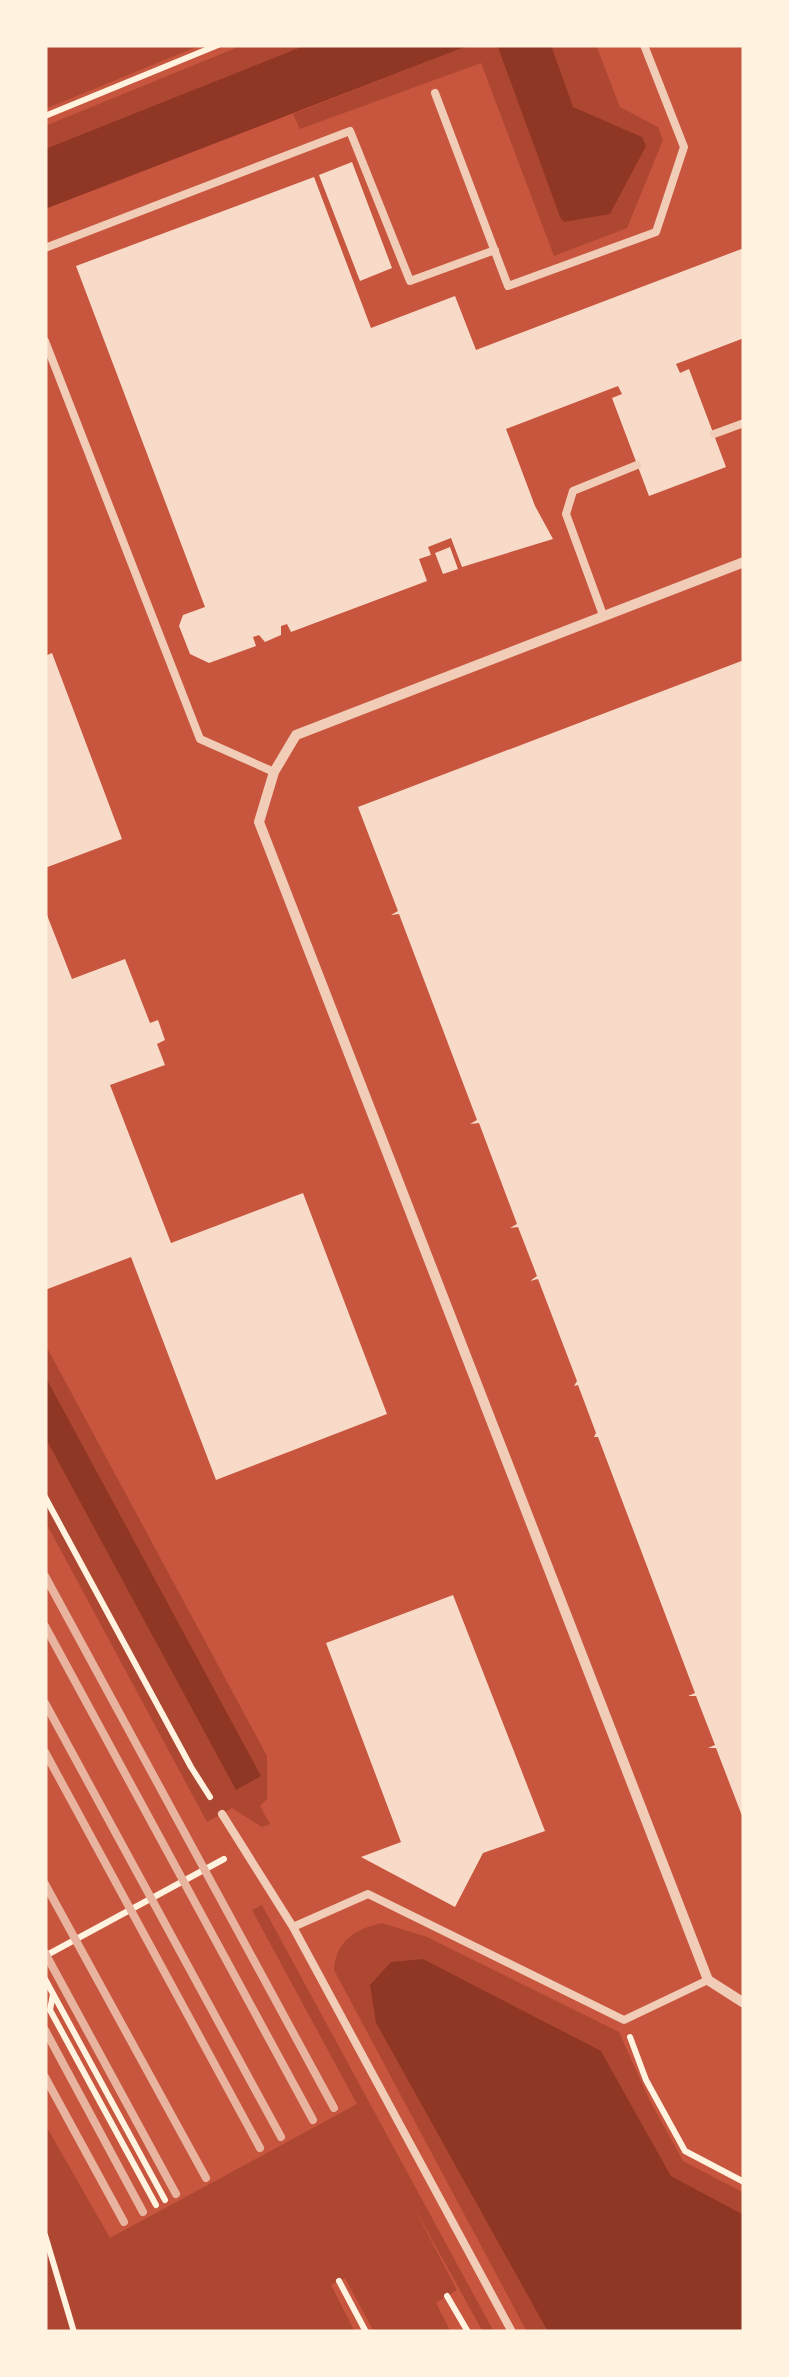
<svg xmlns="http://www.w3.org/2000/svg" width="789" height="2377" font-family="Jost,sans-serif">
  <style>
    .green { fill: #ae4732 }
    .water { fill: #8f3625 }
    .building { fill: #f7dbc8 }
    .lines { fill: none; stroke-linecap: round; stroke-linejoin: round }
    .path { stroke: #fff3e0; stroke-width: 6 }
    .service { stroke: #f1ccb7; stroke-width: 8 }
    .minor { stroke: #f1ccb7; stroke-width: 10 }
    .rail { stroke: #e9b49f; stroke-width: 8 }
  </style>
  <rect width="100%" height="100%" fill="#c8553d"/>
  <path class="green" d="M45,45H201L45,109Z
    M243,45H306L45,149V126Z
    M470,45H497L560,217L610,214L645,146L641,137L572,107L551,45H596L620,107L658,127L663,140L627,228L554,256L481,63L300,129L293,114Z
    M45,1344L267,1756V1799L260,1806L270,1824L262,1827L232,1808L207,1822L45,1521Z
    M262,1905L494,2332H483L410,2200L457,2290L436,2303L451,2332H374L345,2278L331,2285L355,2332H45V2124L110,2238L357,2104L252,1910Z
    M382,1923L427,1937L619,2032L649,2099L683,2161L744,2193V2215L671,2176L601,2051L376,2023L548,2332H527L334,1970C336,1941 355,1929 382,1923Z"/>
  <path class="water" d="M306,45H470L45,209V149Z
    M497,45H551L573,107L642,137L646,146L610,214L564,222L560,217Z
    M45,1376L261,1776L236,1790L45,1437Z
    M423,1959L601,2051L671,2176L744,2215V2332H548L376,2023L370,1985L391,1962Z"/>
  <path class="building" d="M352,162L392,268L360,281L319,175Z
    M314,177L371,328L455,296L476,350L744,248V338L676,364L680,373L689,369L726,467L649,496L612,398L622,394L618,386L506,429L535,506L553,539L462,567L451,538L428,547L431,555L419,559L427,581L291,632L287,624L281,626V635L265,642L259,635L253,637L256,646L209,663L190,654L179,626L183,615L205,607L76,266Z
    M450,547L458,569L443,574L435,553Z
    M52,653L122,839L45,868V656Z
    M744,660V1821L716,1748H708L715,1745L696,1696H688L695,1693L598,1437H594L596,1433L578,1385L574,1386L577,1381L538,1279L530,1281L537,1276L518,1227L510,1228L517,1224L479,1123L470,1124L477,1120L399,914L391,915L398,911L358,807Z
    M45,910L72,979L125,959L150,1023L158,1020L165,1040L157,1044L165,1065L110,1085L171,1243L303,1193L387,1414L216,1480L131,1257L45,1290Z
    M453,1595L545,1831L483,1853L455,1907L361,1857L401,1842L326,1643Z"/>
  <g class="lines">
    <path class="path" d="M45,116L218,45
      M45,1497L191,1767L210,1797
      M45,1956L224,1859
      M45,1979L165,2200
      M53,1994L50,2010L156,2205
      M630,2037L646,2080L685,2151L744,2182
      M45,2235L74,2332
      M339,2281L366,2332
      M447,2296L468,2332"/>
    <path class="service" d="M435,93L508,286L656,232L684,147L644,45
      M45,248L350,131L410,281L495,250
      M45,341L200,739L274,772
      M714,434L744,423
      M603,615L566,514L573,491L637,465
      M222,1814L293,1927L512,2332
      M293,1927L368,1894L624,2020L708,1980"/>
    <path class="minor" d="M744,562L296,735L274,772L259,822L708,1980L744,2003"/>
    <path class="rail" d="M45,1576L334,2108
      M45,1626L313,2120
      M45,1703L281,2137
      M45,1752L260,2148
      M45,1884L206,2178
      M45,1953L176,2194
      M45,2030L143,2212
      M45,2077L124,2222"/>
  </g>
  <rect width="789" height="2377" fill="none" stroke="#fff3e0" stroke-width="95"/>
</svg>
